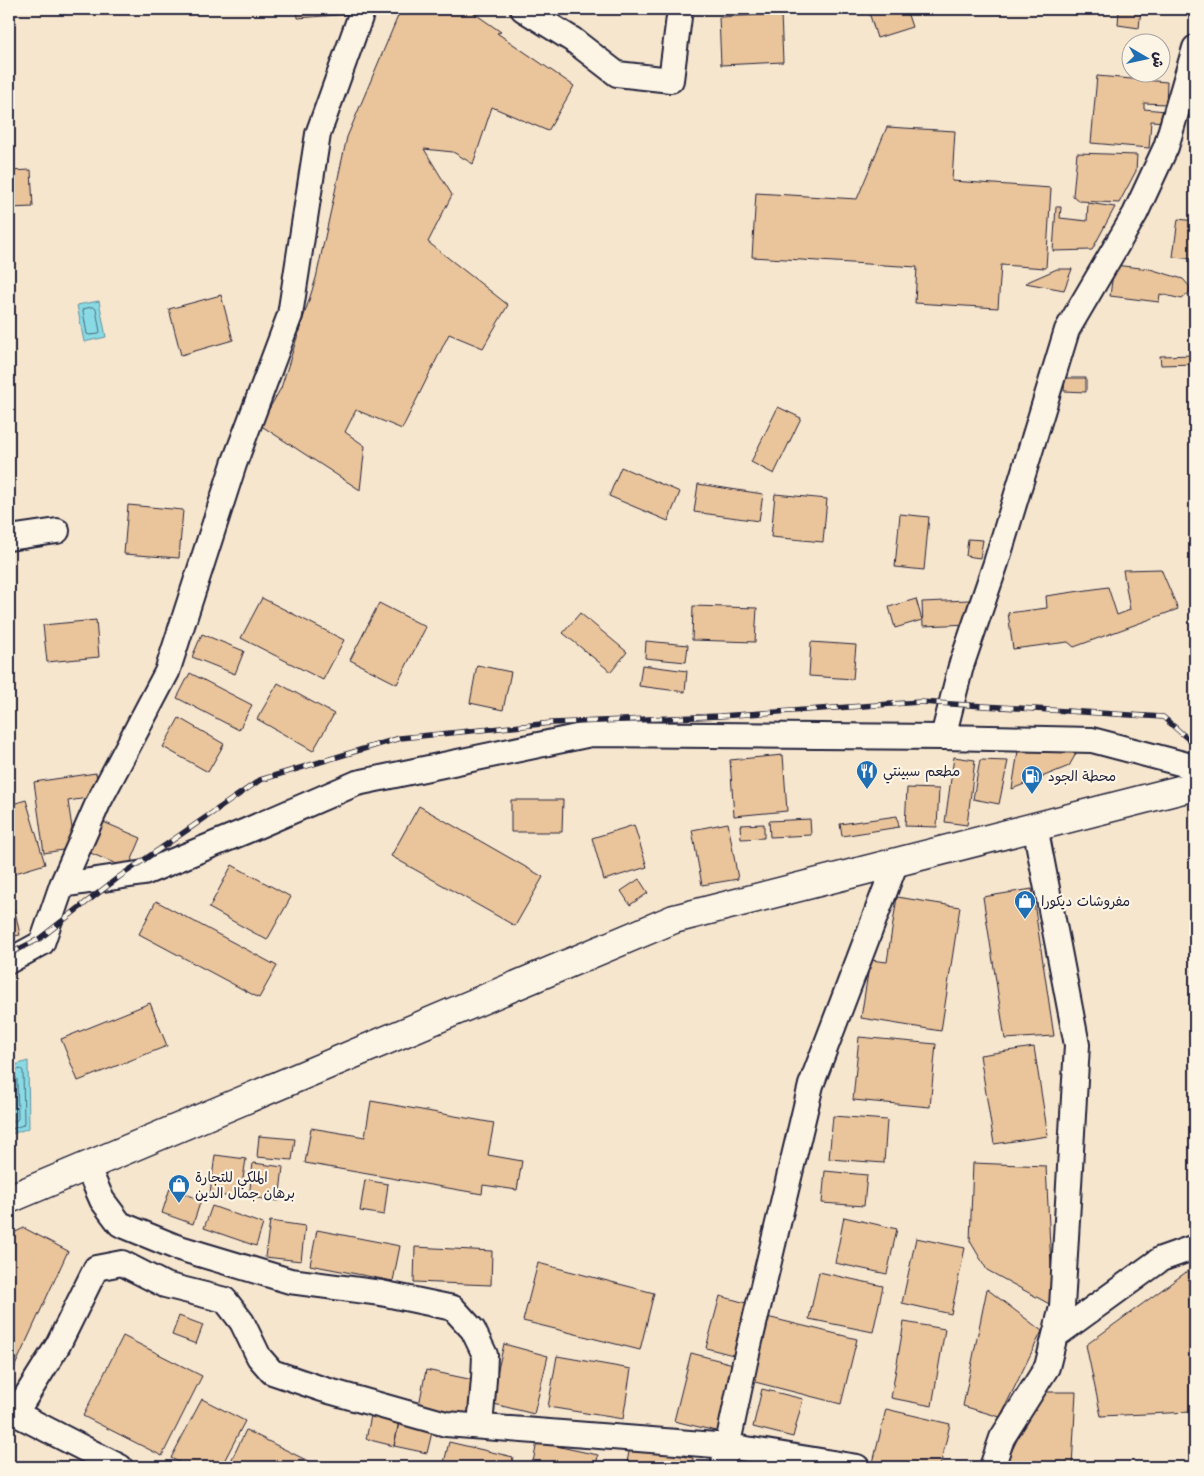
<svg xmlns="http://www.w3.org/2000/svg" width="1204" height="1476" font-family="Mali,'Playpen Sans Arabic',sans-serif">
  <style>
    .water { fill: #89dae4; stroke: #6090a0 }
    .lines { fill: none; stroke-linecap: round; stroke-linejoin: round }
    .shore { stroke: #4b6c7f; stroke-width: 1 }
    .building { fill: #eac49a; stroke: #22223b }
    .minor-casing { stroke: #22223b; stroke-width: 28 }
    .primary-casing { stroke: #22223b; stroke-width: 31 }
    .minor { stroke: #fcf5e5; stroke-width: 24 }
    .primary { stroke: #fcf5e5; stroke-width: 28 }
    .rail-casing { stroke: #22223b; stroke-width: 5.5 }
    .rail { stroke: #fcf5e5; stroke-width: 4; stroke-dasharray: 11; stroke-linecap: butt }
    .labels { text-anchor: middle; stroke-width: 4.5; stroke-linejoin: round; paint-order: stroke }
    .poi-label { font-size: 14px; fill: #22223b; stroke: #fcf5e5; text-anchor: start }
  </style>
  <rect width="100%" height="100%" fill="#f7e6ce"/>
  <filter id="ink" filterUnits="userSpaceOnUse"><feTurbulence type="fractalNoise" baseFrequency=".02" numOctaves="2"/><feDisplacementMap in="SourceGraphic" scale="10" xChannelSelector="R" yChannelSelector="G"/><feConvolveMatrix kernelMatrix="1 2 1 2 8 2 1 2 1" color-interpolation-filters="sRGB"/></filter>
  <g filter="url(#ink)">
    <path class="water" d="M99,301L106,337L84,342L77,305Z
      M28,1061L29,1128L9,1135V1067Z"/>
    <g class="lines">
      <path class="shore" d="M93,307L96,309L100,332L99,334L90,335L87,334L83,311L84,309Z
        M9,1072L21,1069L23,1071L24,1122L23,1125L9,1130
        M9,1078L15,1077L17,1079L18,1118L17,1120L9,1123"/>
    </g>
    <path class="building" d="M297,9H350V14L298,18Z
      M401,9H468L501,32L497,33L574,86L548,131L492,107L473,164L453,152L424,149L452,195L428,242L508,305L483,348L449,334L402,429L356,410L345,432L365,446L360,490L260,425L281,388L316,278L347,137Z
      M868,9H906L912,27L877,38Z
      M1119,9H1141L1139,28L1118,25Z
      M781,14L783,62L721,65L719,17Z
      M1097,76L1167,82L1166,104L1144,103V109L1166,111L1165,122L1151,121L1149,148L1091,143Z
      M887,127L955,131L952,181L1051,188L1046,268L1001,265L998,308L915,303L917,267L752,257L756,193L857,199Z
      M1077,153L1137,155L1136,171L1119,203L1079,201L1073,196Z
      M31,170L33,207L9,208V171Z
      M1088,203L1115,207L1092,250L1053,251L1056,207H1061L1060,218L1087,221Z
      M1178,219L1195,221V259L1173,257Z
      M1114,265L1150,269L1183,279L1190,287L1189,293L1182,299L1160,294L1159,302L1110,296Z
      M1057,269H1072L1064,290L1025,283Z
      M221,295L233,340L181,355L169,309Z
      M1195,355V364L1161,365L1160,356Z
      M1065,378H1086V392L1064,391Z
      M778,407L801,418L774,474L751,462Z
      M621,467L680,492L668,521L609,496Z
      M698,484L763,494L759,521L694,512Z
      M775,494L827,499L823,542L771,537Z
      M128,505L183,510L179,558L124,554Z
      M900,514L929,517L924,570L895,567Z
      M968,539L983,540L980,558L966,556Z
      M1161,569L1178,609L1074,647L1068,642L1013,649L1008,613L1047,608L1046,596L1108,587L1117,615L1130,610L1123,570Z
      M262,598L344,640L323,680L241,638Z
      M916,599L922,620L895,628L889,607Z
      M969,600V624L923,626L922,602Z
      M379,603L426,627L397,684L350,660Z
      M693,606L757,608L755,642L692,640Z
      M580,613L627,652L611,672L563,633Z
      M96,620L99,657L47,662L43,625Z
      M202,634L244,651L235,674L192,657Z
      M646,641L688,645L686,662L645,658Z
      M811,642L856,645L853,679L809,676Z
      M477,665L511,672L503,710L470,703Z
      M642,665L687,671L685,692L639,686Z
      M190,673L252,705L239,730L177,698Z
      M278,683L334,714L313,751L257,719Z
      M179,718L224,744L208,772L163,747Z
      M1078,750L1069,766L1012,789L1018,751Z
      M783,755L787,811L734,816L730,760Z
      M954,757L975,760L967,825L945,822Z
      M980,760L1008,761L999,804L973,799Z
      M96,773L100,796L68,801L75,848L44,853L34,782Z
      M907,788L939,789L937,827L905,826Z
      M26,800L45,864L9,875V805Z
      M511,800H563L562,832H511Z
      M419,806L543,877L515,926L391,856Z
      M897,816L899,827L842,836L840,824Z
      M810,819L811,835L770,837L769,821Z
      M101,821L141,838L128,869L88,852Z
      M728,823L738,879L702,885L692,830Z
      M764,824V838L741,839L740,825Z
      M634,825L647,867L604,880L592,838Z
      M232,865L291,897L267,940L209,908Z
      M639,879L648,893L630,905L621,891Z
      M1032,889L1054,1036L1005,1039L983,897Z
      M897,897L960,907L941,1031L861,1018L870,960L887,962Z
      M156,901L277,966L259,998L139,934Z
      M15,911L20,935L9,937V912Z
      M150,1003L167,1046L78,1081L61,1039Z
      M859,1037L936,1044L930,1107L853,1100Z
      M1034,1047L1048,1136L994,1144L980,1055Z
      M371,1101L494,1123L488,1155L522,1161L517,1190L483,1185L482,1194L305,1163L311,1128L365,1137Z
      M833,1116L887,1120L884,1163L829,1159Z
      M259,1136L295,1139L292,1160L257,1157Z
      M215,1155L246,1159L240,1198L210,1194Z
      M253,1163L283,1167L279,1201L249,1197Z
      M973,1163L1046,1166L1053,1306L987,1270L970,1241Z
      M825,1171L867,1175L864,1206L822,1203Z
      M365,1180L388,1184L384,1215L360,1211Z
      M170,1188L201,1200L193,1224L162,1213Z
      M212,1206L263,1224L256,1246L204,1228Z
      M844,1217L897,1229L887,1274L835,1263Z
      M270,1221L305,1226L301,1261L265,1257Z
      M24,1228L68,1251L14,1368L9,1365V1235Z
      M317,1230L400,1246L393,1281L310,1265Z
      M916,1238L965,1248L951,1314L902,1303Z
      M415,1247L492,1251L491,1285L414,1282Z
      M538,1263L654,1293L640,1350L523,1321Z
      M1189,1270L1191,1412L1101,1416L1086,1345Z
      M819,1272L883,1286L873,1332L809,1319Z
      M987,1289L1042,1331L1000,1417L963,1406Z
      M720,1296L750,1304L737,1356L706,1348Z
      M179,1316L203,1325L196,1344L172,1335Z
      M763,1316L857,1339L841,1404L747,1380Z
      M904,1322L945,1329L932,1406L891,1398Z
      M123,1336L202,1376L162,1456L83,1416Z
      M504,1344L548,1356L534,1414L490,1403Z
      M691,1353L737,1365L720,1432L674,1421Z
      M557,1356L631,1369L623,1419L548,1407Z
      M426,1370L478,1381L471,1420L418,1410Z
      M762,1389L803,1399L793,1437L753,1427Z
      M1040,1392H1076L1072,1467H1004Z
      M202,1399L245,1421L221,1467H188L171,1458Z
      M886,1409L950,1424L940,1467H872Z
      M372,1411L400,1417L394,1446L366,1439Z
      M400,1417L434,1424L427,1453L394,1446Z
      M246,1430L320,1467H228Z
      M449,1442L513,1457L511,1467H443Z
      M537,1442L598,1455L596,1467H532Z
      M630,1447L693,1458L691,1467H626Z
      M744,1460L771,1467H742Z"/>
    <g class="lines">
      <g class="minor-casing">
        <path id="minor" d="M523,9L573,40L617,74L671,80L680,9
          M9,538L57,531
          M943,737L961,666L996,563L1067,330L1135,214L1166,147L1195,48
          M62,885L98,803L167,672L234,464L290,315L318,134L363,9
          M9,961L42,943L62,885L144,873L246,831L357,783L591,734L943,737L1092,740L1195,767
          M87,1166L102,1200L120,1224L176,1247L290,1281L381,1293L453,1308L473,1330L485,1355L484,1379L480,1426
          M1055,1336L1161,1259L1195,1247
          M9,1410L120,1467
          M15,1414L58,1345L96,1268L122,1263L165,1285L225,1300L242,1322L259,1357L272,1372L322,1389L446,1424L728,1446L857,1467
          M723,1467L745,1362L811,1085L896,862
          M992,1467L1002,1438L1047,1367L1062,1307L1077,1045L1035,826"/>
      </g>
      <g class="primary-casing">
        <path id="primary" d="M9,1199L674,919L1195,786"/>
      </g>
      <use href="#minor" class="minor"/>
      <use href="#primary" class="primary"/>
      <g class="rail-casing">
        <path id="rail" d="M9,954L39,939L119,877L260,780L400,738L552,723L720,716L920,702L1163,717L1195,745"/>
      </g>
      <use href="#rail" class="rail"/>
    </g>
  </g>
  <defs>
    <g id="restaurant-pin" transform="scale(1.125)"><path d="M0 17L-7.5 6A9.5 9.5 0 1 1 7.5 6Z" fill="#1f6fb2" stroke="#fcf5e5"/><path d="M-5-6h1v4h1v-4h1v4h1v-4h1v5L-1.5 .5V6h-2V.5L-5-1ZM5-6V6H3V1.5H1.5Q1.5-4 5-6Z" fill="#fff"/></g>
    <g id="fuel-pin" transform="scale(1.125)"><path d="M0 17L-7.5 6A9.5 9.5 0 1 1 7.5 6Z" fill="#1f6fb2" stroke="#fcf5e5"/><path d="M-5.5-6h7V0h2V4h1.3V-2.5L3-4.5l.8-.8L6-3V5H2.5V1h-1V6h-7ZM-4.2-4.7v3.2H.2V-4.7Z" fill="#fff"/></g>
    <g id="shop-pin" transform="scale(1.125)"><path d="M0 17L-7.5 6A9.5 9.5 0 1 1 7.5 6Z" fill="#1f6fb2" stroke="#fcf5e5"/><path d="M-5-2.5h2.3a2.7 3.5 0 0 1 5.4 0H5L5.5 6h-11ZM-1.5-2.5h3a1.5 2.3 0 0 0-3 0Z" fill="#fff"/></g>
  </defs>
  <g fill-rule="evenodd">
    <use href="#restaurant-pin" x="867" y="771"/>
    <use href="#fuel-pin" x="1032" y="776"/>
    <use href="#shop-pin" x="1025" y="901"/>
    <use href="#shop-pin" x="179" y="1185"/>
  </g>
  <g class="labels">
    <g class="poi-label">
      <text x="883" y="776">مطعم سبينتي</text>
      <text x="1048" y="781">محطة الجود</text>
      <text x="1041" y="906">مفروشات ديكورا</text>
      <text x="195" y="1182">الملكي للتجارة<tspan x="195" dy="16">برهان جمال الدين</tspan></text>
    </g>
  </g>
  <rect width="1204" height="1476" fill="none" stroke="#fcf5e5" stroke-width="30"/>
  <rect x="15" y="15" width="1174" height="1446" fill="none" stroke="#22223b" stroke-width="2" filter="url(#ink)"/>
  <g transform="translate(1146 58) rotate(99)"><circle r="24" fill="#fcf5e5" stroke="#a5a1a1"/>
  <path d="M0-4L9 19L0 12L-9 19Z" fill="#1f6fb2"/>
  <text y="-8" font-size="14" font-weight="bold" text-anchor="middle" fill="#22223b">ش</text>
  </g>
</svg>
